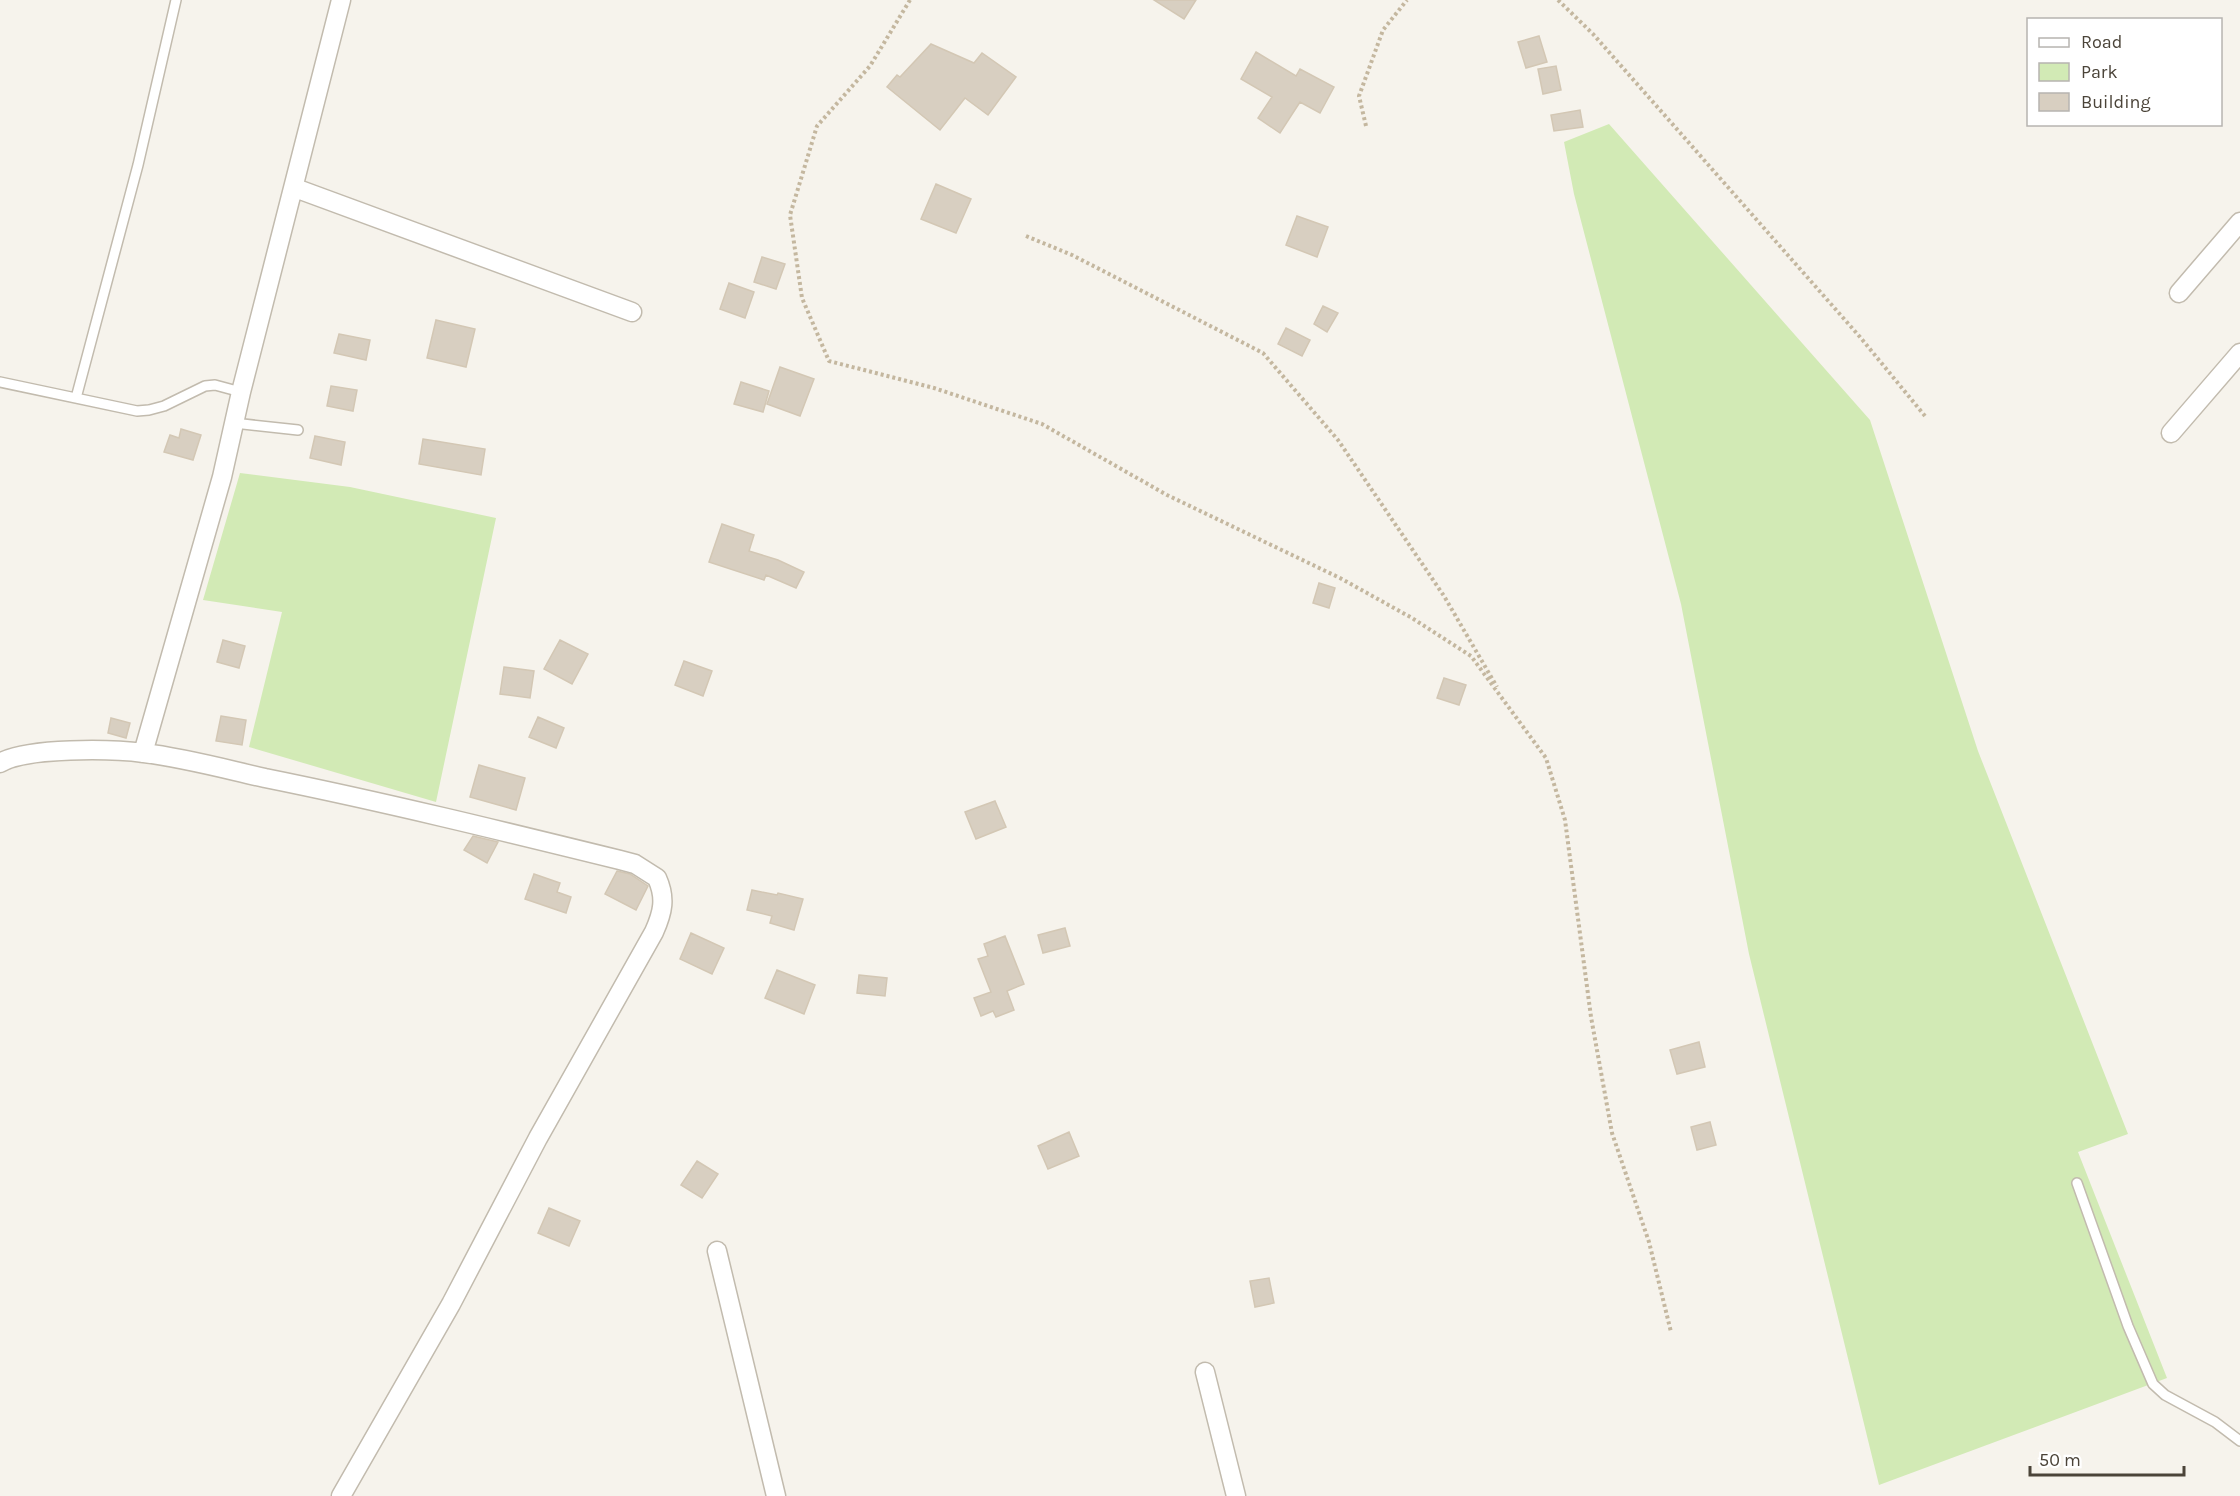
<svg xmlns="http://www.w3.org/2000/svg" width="2240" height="1496" font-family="Karla,sans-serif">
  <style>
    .green { fill: #d2eab5 }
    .building { fill: #d8cfc1; stroke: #d3c7b4; stroke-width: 1.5 }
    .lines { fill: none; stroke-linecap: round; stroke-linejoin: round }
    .lane-casing { stroke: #c2bbae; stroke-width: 12 }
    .street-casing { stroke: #c2bbae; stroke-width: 21 }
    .path { stroke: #c4b79f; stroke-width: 4; stroke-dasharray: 3 3; stroke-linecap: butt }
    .lane { stroke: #fff; stroke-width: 9 }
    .street { stroke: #fff; stroke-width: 18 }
  </style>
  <rect width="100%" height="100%" fill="#f6f3ec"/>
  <path class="green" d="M1609,124L1870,420L1978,751L2128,1134L2078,1152L2167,1378L1879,1485L1749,954L1681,604L1574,194L1564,142Z
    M240,473L350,487L496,518L436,802L249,747L282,612L203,600Z"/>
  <path class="building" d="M1154,0H1196L1184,19Z
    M1539,36L1547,62L1526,68L1518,42Z
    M931,44L974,63L982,53L1016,77L988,115L965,98L940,130L887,87L897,75L900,77Z
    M1256,52L1296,76L1300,69L1334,87L1320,113L1300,102L1280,133L1258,118L1272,97L1241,79Z
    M1556,66L1561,90L1543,94L1538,69Z
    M1580,110L1583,127L1554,131L1551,115Z
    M936,184L971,199L956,233L921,219Z
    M1297,216L1328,227L1317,257L1286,245Z
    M762,257L785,264L776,289L754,282Z
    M729,283L754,292L745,318L720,309Z
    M1323,306L1338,313L1327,332L1314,324Z
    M436,320L475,329L466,367L427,358Z
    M1286,328L1310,340L1302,356L1278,344Z
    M339,334L370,340L366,360L334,353Z
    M780,367L814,379L800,416L767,404Z
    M741,382L769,391L763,412L734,404Z
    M331,386L357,390L353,411L327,406Z
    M181,429L201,435L193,460L164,452L170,435L179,438Z
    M315,436L345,442L341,465L310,458Z
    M423,439L485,449L481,475L419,464Z
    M722,524L754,535L749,551L778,560L804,572L796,588L766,575L764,580L709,562Z
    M1319,583L1335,588L1329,608L1313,603Z
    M223,640L245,646L239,668L217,662Z
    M560,640L588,654L572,684L544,669Z
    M684,661L712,671L703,696L675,685Z
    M504,667L534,671L530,698L500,694Z
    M1444,678L1466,685L1459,705L1437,698Z
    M221,716L246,720L242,745L216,741Z
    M538,717L564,728L556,748L529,737Z
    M111,718L130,723L126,738L108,733Z
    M479,765L525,778L516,810L470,797Z
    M995,801L1006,827L976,839L965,812Z
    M473,836L498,842L487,863L464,850Z
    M617,871L630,874L648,886L636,910L605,894Z
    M534,874L560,883L557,892L571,897L566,913L525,899Z
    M752,890L777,895L778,893L803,899L794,930L770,923L772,916L747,910Z
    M1065,928L1070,946L1043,953L1038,935Z
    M691,933L724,948L712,974L680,959Z
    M1005,936L1024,984L1007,991L1014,1010L996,1017L993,1011L981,1016L974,998L991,992L978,959L988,956L984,944Z
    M777,970L815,985L804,1014L765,998Z
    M859,975L887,978L885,996L857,993Z
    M1699,1042L1705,1067L1677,1074L1670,1050Z
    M1710,1122L1716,1145L1697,1150L1691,1127Z
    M1069,1132L1079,1156L1048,1169L1038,1146Z
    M697,1161L718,1174L702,1198L681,1185Z
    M549,1208L580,1221L569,1246L538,1233Z
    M1269,1278L1274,1303L1255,1307L1250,1281Z"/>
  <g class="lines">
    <g class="lane-casing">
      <path id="lane" d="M0,382L137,411L149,410L164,406L205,386L215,385L241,392
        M76,398L138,165L176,0
        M234,423L298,430
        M2077,1183L2128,1326L2153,1384L2165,1395L2215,1422L2240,1441"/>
    </g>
    <g class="street-casing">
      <path id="street" d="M295,188L632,312
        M2179,293L2240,222
        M2171,433L2240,353
        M143,753L222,477L241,392L341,0
        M0,763C27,747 112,749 144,753C185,758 225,769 265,778C384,802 502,831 620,860L635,864L657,878C666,898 663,912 654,932L538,1138L451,1304L341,1496
        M717,1251L776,1496
        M1205,1372L1236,1496"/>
    </g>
    <path class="path" d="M910,0L870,66L817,126L790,215L802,298L829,361L934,388L1042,424L1167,495L1340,578L1412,618L1471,656L1546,758L1565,820L1591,1017L1612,1133L1649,1242L1671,1332
      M1558,0L1593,34L1860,337L1925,416
      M1366,126L1359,96L1383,30L1407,0
      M1026,236L1072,255L1263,353L1338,440L1444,596L1497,687"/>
    <use href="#lane" class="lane"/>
    <use href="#street" class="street"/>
  </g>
  <rect x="2027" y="18" width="195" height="108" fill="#ffffff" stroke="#b7b4b0" stroke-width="1.5"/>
  <rect x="2039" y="38" width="30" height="9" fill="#ffffff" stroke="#b7b4b0" stroke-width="1.5"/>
  <text x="2081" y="48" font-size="18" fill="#4b4439">Road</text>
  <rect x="2039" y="63" width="30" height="18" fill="#d2eab5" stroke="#b7b4b0" stroke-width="1.5"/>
  <text x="2081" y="78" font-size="18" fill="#4b4439">Park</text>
  <rect x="2039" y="93" width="30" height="18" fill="#d8cfc1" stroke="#b7b4b0" stroke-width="1.5"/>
  <text x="2081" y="108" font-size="18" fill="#4b4439">Building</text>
  <path d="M2030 1466v9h154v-9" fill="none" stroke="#4b4439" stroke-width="3"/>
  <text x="2039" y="1466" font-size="18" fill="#4b4439" stroke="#ffffff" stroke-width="4.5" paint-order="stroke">50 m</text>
</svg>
